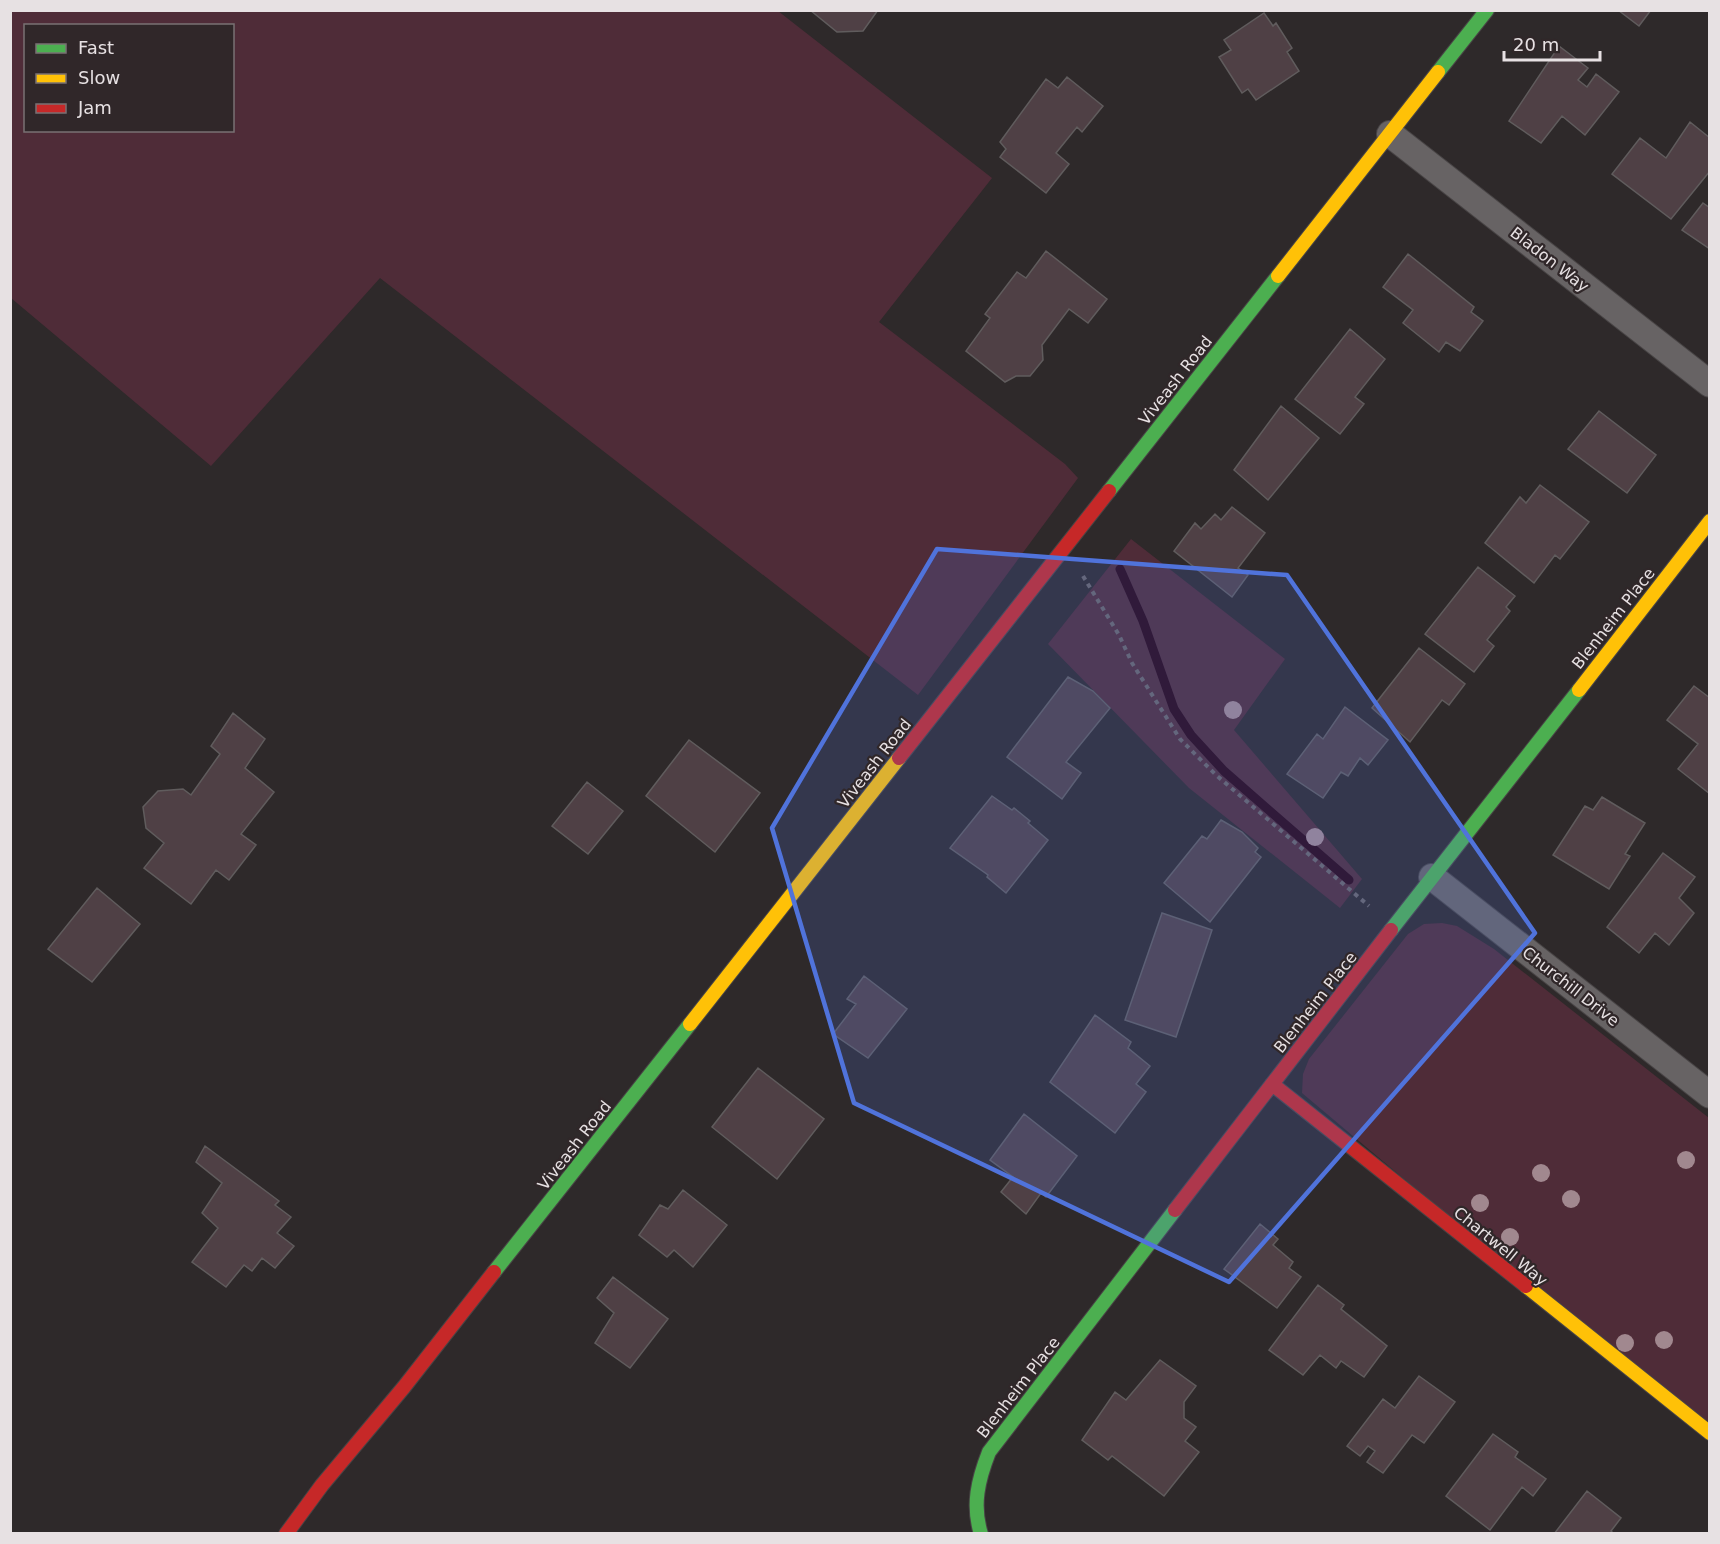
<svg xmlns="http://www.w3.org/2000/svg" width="1720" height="1544" font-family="'DejaVu Sans',sans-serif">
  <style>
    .green { fill: #4f2c38; fill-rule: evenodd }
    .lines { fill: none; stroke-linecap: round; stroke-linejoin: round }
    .stream { stroke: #280412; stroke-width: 9 }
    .building { fill: #4f4045; stroke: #605c5d; stroke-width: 1.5 }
    .street-casing { stroke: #484445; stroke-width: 28 }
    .fast-casing { stroke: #484445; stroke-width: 16 }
    .slow-casing { stroke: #484445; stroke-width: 16 }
    .jam-casing { stroke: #484445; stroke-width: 16 }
    .path { stroke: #696466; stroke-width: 4; stroke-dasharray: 4.5 4.5; stroke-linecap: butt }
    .street { stroke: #676364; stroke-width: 26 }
    .fast { stroke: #4caf50; stroke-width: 14 }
    .slow { stroke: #ffc107; stroke-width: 14 }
    .jam { stroke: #c62828; stroke-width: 14 }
    .tree { fill: #a1888f }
    .marked { fill: #5073db; fill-opacity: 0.2; stroke: #5073db; stroke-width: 4.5; stroke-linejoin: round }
    .labels { text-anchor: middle; stroke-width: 4.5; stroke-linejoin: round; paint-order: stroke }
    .street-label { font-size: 16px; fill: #e7e1e3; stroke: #302729 }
  </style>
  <rect width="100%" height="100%" fill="#2e292a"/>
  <path class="green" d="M10,11H778L992,178L879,322L1065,464L1078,478L918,695L380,278L211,466L11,298ZM26,26H232V130H26Z
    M1131,539L1285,659L1234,730L1362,879L1340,908L1189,788L1048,644Z
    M1442,923L1457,926L1494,949L1709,1118V1436L1302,1093L1303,1074L1309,1059L1408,934L1424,924Z"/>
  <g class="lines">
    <path class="stream" d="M1120,569L1143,621L1174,709L1191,735L1224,771L1349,880"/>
  </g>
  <path class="building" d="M810,10H878L863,31L837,32Z
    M1618,10H1651L1639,26Z
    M1264,13L1273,26L1276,23L1292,48L1287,52L1299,71L1256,100L1248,89L1242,93L1219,57L1231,50L1224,40Z
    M1559,46L1588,68L1578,80L1587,87L1596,74L1619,92L1585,135L1562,116L1541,143L1509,121Z
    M1067,77L1103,106L1082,132L1077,127L1056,153L1069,164L1046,193L1000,157L1006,149L1000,142L1046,79L1058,88Z
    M1690,122L1710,138V171L1671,219L1612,174L1640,138L1666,158Z
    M1703,203L1710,208V249L1682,230Z
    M1046,251L1107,299L1088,323L1069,309L1042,345L1043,360L1030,376H1016L1005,382L966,351L990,318L985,314L1017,272L1026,278Z
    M1408,254L1474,307L1471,312L1483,321L1460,351L1446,342L1439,352L1403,323L1413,310L1383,287Z
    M1350,329L1385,359L1355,397L1364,404L1340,434L1295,399Z
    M1281,406L1319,438L1268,500L1234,470Z
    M1599,411L1656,455L1627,493L1568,449Z
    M1540,485L1589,522L1560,559L1555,555L1534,583L1485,543L1520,497L1526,503Z
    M1232,507L1265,533L1238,568L1248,575L1232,597L1174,551L1195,523L1201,529L1215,514L1221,520Z
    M1478,567L1515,596L1506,607L1510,611L1487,640L1494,646L1474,672L1425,634Z
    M1419,648L1465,684L1449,705L1442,700L1410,742L1372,708Z
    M1068,677L1093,691L1110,708L1066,762L1081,773L1062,799L1007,757Z
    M1694,686L1710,698V794L1678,769L1698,744L1667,720Z
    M1345,707L1388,740L1368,765L1360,758L1348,776L1341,772L1323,798L1287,774L1317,734L1323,739Z
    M233,713L265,739L245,768L274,792L241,834L256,845L229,880L216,870L191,904L144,868L164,843L146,828L143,807L158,791L183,789L191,795L220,754L211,746Z
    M689,740L760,793L715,852L646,796Z
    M587,782L623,811L588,854L552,826Z
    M992,796L1012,810L1014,808L1030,821L1028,823L1048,840L1006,893L987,877L988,875L950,848Z
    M1602,797L1645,823L1625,854L1630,856L1609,889L1553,855L1585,806L1593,810Z
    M1221,820L1242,832L1258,848L1255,852L1261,857L1210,922L1164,883L1202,836L1207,839Z
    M1663,853L1695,877L1679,898L1694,913L1669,945L1655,933L1639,953L1607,927Z
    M97,888L140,924L92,982L48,949Z
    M1162,913L1212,930L1176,1037L1125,1020Z
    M864,976L907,1009L868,1058L833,1034L856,1004L847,999Z
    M1095,1015L1131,1042L1128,1048L1150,1066L1136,1084L1146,1092L1115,1133L1050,1082Z
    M758,1068L824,1119L777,1179L712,1127Z
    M1024,1114L1077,1156L1046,1197L1041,1193L1026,1214L1001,1192L1013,1177L990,1160Z
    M205,1146L279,1201L275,1205L291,1217L277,1233L294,1246L275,1268L262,1258L252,1271L244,1265L226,1287L192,1262L218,1228L202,1213L222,1183L196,1162Z
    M683,1190L727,1225L693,1267L674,1250L667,1257L639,1235L660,1205L668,1209Z
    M1260,1224L1278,1239L1273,1245L1293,1262L1289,1268L1301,1277L1277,1308L1224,1269Z
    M613,1277L668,1319L630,1368L595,1343L614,1313L597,1298Z
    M1318,1285L1344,1305L1341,1309L1387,1346L1364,1377L1341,1361L1336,1368L1320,1355L1303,1375L1269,1350Z
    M1160,1360L1196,1386L1184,1402V1418L1196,1427L1185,1441L1199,1452L1164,1496L1112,1456L1108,1460L1082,1440L1115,1392L1126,1400Z
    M1419,1376L1455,1402L1424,1443L1412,1435L1383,1473L1367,1462L1375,1451L1368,1446L1360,1456L1347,1446L1383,1399L1395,1408Z
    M1493,1434L1518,1452L1515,1457L1546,1479L1533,1496L1522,1487L1490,1530L1446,1496Z
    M1587,1491L1621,1518L1611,1531L1614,1534H1554Z"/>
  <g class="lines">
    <g class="street-casing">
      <path id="street" d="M1390,134L1710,384
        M1432,877L1710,1095"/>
    </g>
    <g class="fast-casing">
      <path id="fast" d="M1438,72L1487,10
        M1109,491L1278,276
        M1391,930L1579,690
        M494,1272L690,1024
        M981,1534C972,1505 978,1480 989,1452L1175,1210"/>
    </g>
    <g class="slow-casing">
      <path id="slow" d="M1278,276L1438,72
        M1579,690L1710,521
        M690,1024L899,758
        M1526,1286L1710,1433"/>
    </g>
    <g class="jam-casing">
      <path id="jam" d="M899,758L1109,491
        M1272,1084L1526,1286
        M1175,1210L1391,930
        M286,1534L322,1485L404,1387L494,1272"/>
    </g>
    <path class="path" d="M1083,576L1119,635L1132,663L1180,739L1216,775L1369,906"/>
    <use href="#street" class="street"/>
    <use href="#fast" class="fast"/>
    <use href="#slow" class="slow"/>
    <use href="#jam" class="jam"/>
  </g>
  <g class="tree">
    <circle cx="1233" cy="710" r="9"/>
    <circle cx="1315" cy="837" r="9"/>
    <circle cx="1686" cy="1160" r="9"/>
    <circle cx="1541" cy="1173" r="9"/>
    <circle cx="1571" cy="1199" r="9"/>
    <circle cx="1480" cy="1203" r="9"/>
    <circle cx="1510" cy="1237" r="9"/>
    <circle cx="1664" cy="1340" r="9"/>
    <circle cx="1625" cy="1343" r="9"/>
  </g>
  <path class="marked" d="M937,549L1287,575L1535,933L1229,1282L854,1103L772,828Z"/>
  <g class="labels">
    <g class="street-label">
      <text transform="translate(1550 259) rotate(38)" y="6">Bladon Way</text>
      <text transform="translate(1175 380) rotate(-52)" y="6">Viveash Road</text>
      <text transform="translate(1613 618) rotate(-52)" y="6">Blenheim Place</text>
      <text transform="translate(874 763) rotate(-52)" y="6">Viveash Road</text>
      <text transform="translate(1571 986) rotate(38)" y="6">Churchill Drive</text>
      <text transform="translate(1315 1002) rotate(-52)" y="6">Blenheim Place</text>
      <text transform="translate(574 1145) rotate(-52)" y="6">Viveash Road</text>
      <text transform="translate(1501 1246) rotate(39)" y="6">Chartwell Way</text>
      <text transform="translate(1018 1387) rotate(-52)" y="6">Blenheim Place</text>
    </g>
  </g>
  <rect width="1720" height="1544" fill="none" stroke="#e7e1e3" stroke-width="24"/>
  <rect x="24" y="24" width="210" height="108" fill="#302729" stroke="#797173" stroke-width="1.5"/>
  <rect x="36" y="44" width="30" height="9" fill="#4caf50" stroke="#797173" stroke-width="1.5"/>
  <text x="78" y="54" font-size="18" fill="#e7e1e3">Fast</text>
  <rect x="36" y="74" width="30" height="9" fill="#ffc107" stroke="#797173" stroke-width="1.5"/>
  <text x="78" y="84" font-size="18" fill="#e7e1e3">Slow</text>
  <rect x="36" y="104" width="30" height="9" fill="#c62828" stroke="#797173" stroke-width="1.5"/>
  <text x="78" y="114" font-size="18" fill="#e7e1e3">Jam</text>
  <path d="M1504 51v9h96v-9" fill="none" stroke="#e7e1e3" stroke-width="3"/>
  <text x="1513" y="51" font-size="18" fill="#e7e1e3" stroke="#302729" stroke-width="4.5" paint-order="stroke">20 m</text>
</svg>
